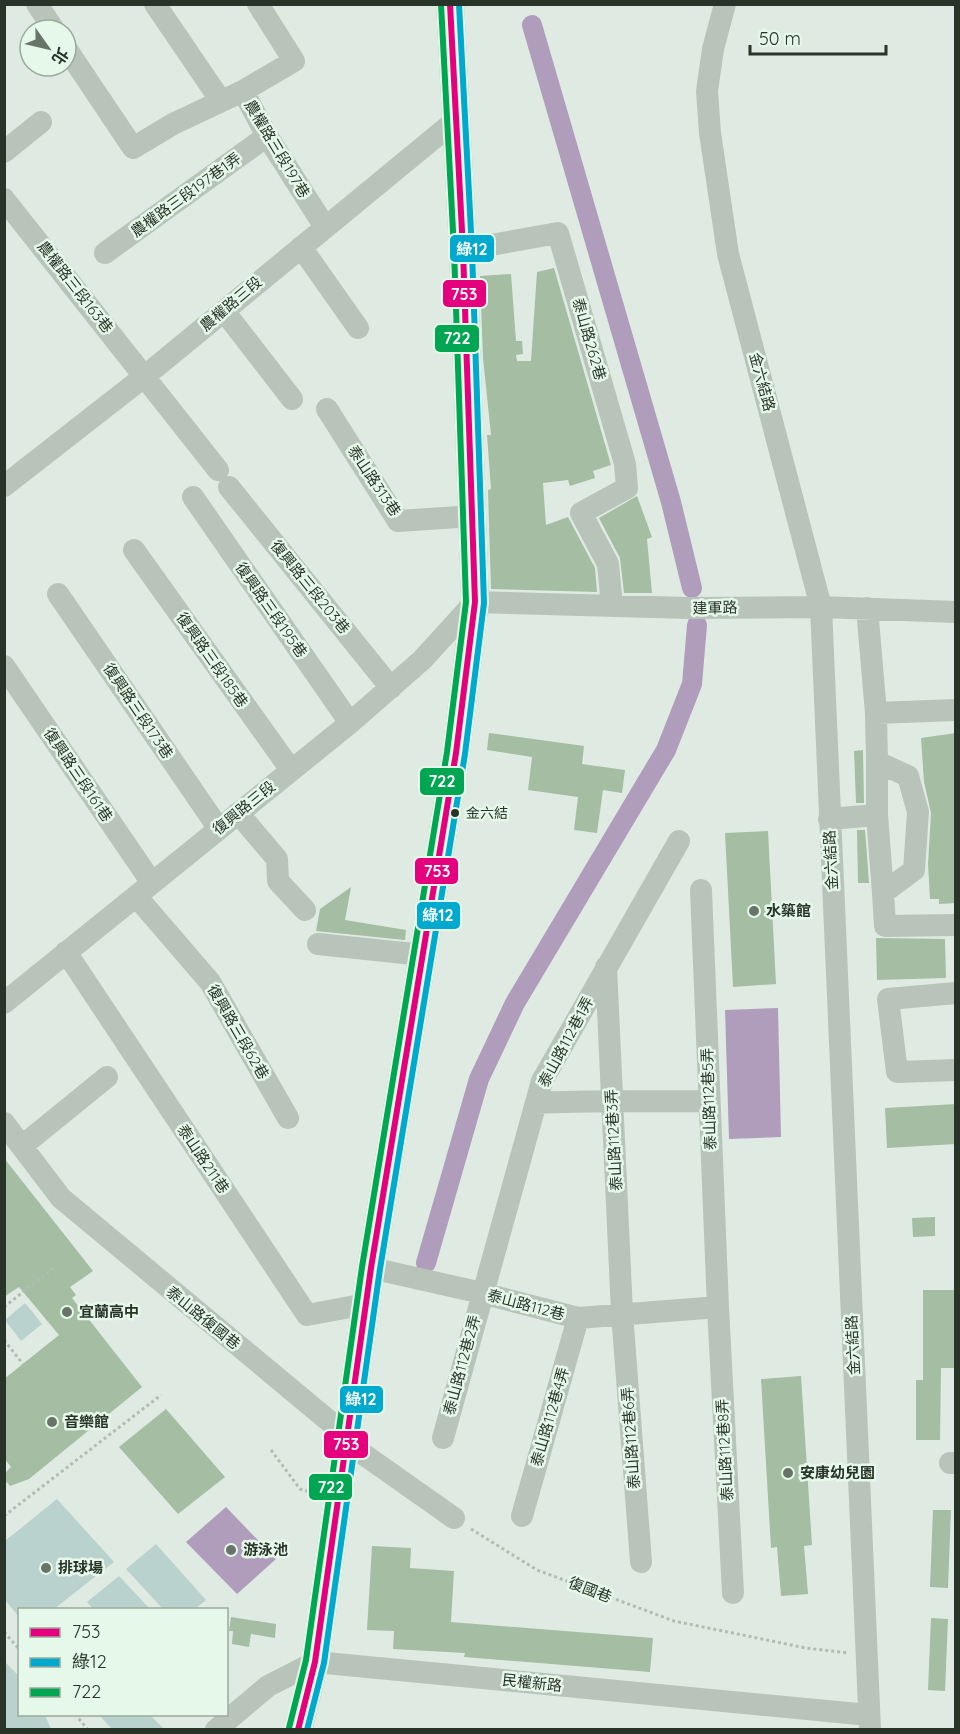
<svg xmlns="http://www.w3.org/2000/svg" width="960" height="1734" font-family="Quicksand,'Noto Sans TC',sans-serif">
  <style>
    .green { fill: #bad2ce }
    .water { fill: #b09dbc }
    .lines { fill: none; stroke-linecap: round; stroke-linejoin: round }
    .canal { stroke: #b09dbc; stroke-width: 20 }
    .building { fill: #a4bda3 }
    .path { stroke: #b1bcb2; stroke-width: 3; stroke-dasharray: 3 3; stroke-linecap: butt }
    .minor { stroke: #b8c4b9; stroke-width: 22 }
    .major { stroke: #a8b2a8; stroke-width: 28 }
    .bus-1-casing { stroke: #e6f8e9; stroke-width: 10 }
    .bus-2-casing { stroke: #e6f8e9; stroke-width: 10 }
    .bus-3-casing { stroke: #e6f8e9; stroke-width: 10 }
    .bus-1 { stroke: #e5007d; stroke-width: 6 }
    .bus-2 { stroke: #00a9ce; stroke-width: 6 }
    .bus-3 { stroke: #00a651; stroke-width: 6 }
    .bus-dot { fill: #283427; stroke: #e6f8e9; stroke-width: 2 }
    .poi-dot { fill: #687468; stroke: #e6f8e9; stroke-width: 2 }
    .labels { text-anchor: middle; stroke-width: 5; stroke-linejoin: round; paint-order: stroke }
    .bus-label { font-size: 14px; fill: #283427; stroke: #e6f8e9; text-anchor: start }
    .street-label { font-size: 15px; fill: #283427; stroke: #e6f8e9 }
    .poi-label { font-size: 15px; font-weight: bold; fill: #283427; stroke: #e6f8e9; text-anchor: start }
    .line-badge { stroke: #e6f8e9; stroke-width: 2 }
    .badge-label { font-size: 16px; text-anchor: middle; font-weight: bold; fill: #fff }
  </style>
  <rect width="100%" height="100%" fill="#dfebe2"/>
  <path class="green" d="M25,1303L42,1324L21,1341L5,1320Z
    M57,1499L114,1562L54,1609L20,1610L19,1617L5,1600V1541Z
    M156,1544L206,1600L195,1609H163L126,1569Z
    M119,1576L150,1609H93L87,1602Z
    M5,1662L19,1676L20,1714L45,1715L51,1729H5Z
    M99,1715H150L164,1729H112Z"/>
  <path class="water" d="M778,1008L781,1137L729,1139L725,1010Z
    M226,1507L276,1559L237,1594L186,1542Z"/>
  <g class="lines">
    <path class="canal" d="M532,25L671,502L692,588
      M426,1263L479,1079L515,1003L666,750L692,684L697,625"/>
  </g>
  <path class="building" d="M554,268L611,465L593,471L595,478L570,486L568,480L543,483L546,525L568,517L595,568L597,592L491,589L488,490L491,489L487,435H491L483,358L480,276L511,274L516,341H522L523,354L516,355L517,361H531L537,272Z
    M637,496L652,537L647,539L652,593H624L620,558L599,518Z
    M489,733L584,746L582,764L625,770L622,793L603,790L597,833L574,830L578,797L528,790L532,757L487,750Z
    M956,733V903L939,904V899H930L928,864L931,813L924,782L921,738Z
    M863,750L864,803H856L854,751Z
    M857,830H865L869,883H858Z
    M768,831L776,984L733,987L725,833Z
    M351,887L345,920L406,930L405,940L316,931L320,909Z
    M876,938L945,939L946,978L877,980Z
    M956,1104V1144L887,1148L885,1108Z
    M4,1158L93,1271L70,1287L76,1295L72,1298L142,1387L29,1479L10,1486L4,1479V1474L11,1467L4,1458V1379L59,1335L19,1287L4,1297Z
    M935,1217V1236L913,1237L912,1218Z
    M923,1290H956V1368H941L940,1440H916V1380H923Z
    M801,1376L812,1545L804,1546L808,1594L781,1596L777,1547L771,1548L761,1379Z
    M166,1409L225,1477L178,1514L119,1447Z
    M933,1510H951L948,1588L930,1587Z
    M372,1546L411,1548L410,1568L454,1571L451,1622L653,1638L650,1672L464,1657L465,1653L393,1649L394,1631L367,1630Z
    M231,1617L276,1624L275,1638L251,1634L249,1647L232,1644L233,1631H229Z
    M931,1618L948,1619L945,1691L928,1690Z"/>
  <g class="lines">
    <path class="path" d="M4,1307L56,1266
      M4,1340L23,1364
      M271,1450L300,1489L318,1494
      M4,1516L161,1395
      M471,1529L537,1570L674,1621L806,1648L848,1653
      M4,1632L20,1650
      M75,1714L88,1730"/>
    <path class="minor" d="M37,4L54,30
      M155,4L221,101
      M725,4L713,49L707,91L710,133L728,254L821,607L870,1730
      M66,48L133,148L173,124L243,91L267,136L325,227
      M243,91L294,61L258,4
      M4,152L41,122
      M4,199L218,470
      M301,247L358,328
      M463,250L558,233L625,464L627,488L581,513L608,564L612,606
      M105,253L267,136
      M224,311L292,399
      M327,409L398,521L474,516
      M4,486L145,376L456,120
      M229,487L391,688
      M193,497L350,723
      M134,550L291,770
      M58,594L219,829
      M867,608L876,713
      M4,666L152,883
      M877,762L876,713L956,710
      M238,813L277,859L278,881L305,910
      M829,819L877,815L883,893L914,870L918,812L908,776L877,762V815
      M701,890L718,1307L733,1593
      M883,893L885,926L956,925
      M136,896L210,982L288,1118
      M318,944L423,955
      M66,952L307,1315L366,1304
      M606,967L622,1313L641,1562
      M956,993L888,999L897,1072L956,1070
      M4,1003L350,723L422,660L475,602L689,608L821,607L956,612
      M536,1103C594,1100 651,1102 709,1101
      M4,1123L61,1198L347,1436
      M22,1146L107,1077
      M371,1268L482,1293L578,1318L718,1307
      M443,1438L542,1081L679,841
      M346,1442L454,1518
      M950,1463H956
      M522,1516L578,1318
      M216,1730L268,1686L315,1662L869,1715"/>
    <path class="major" d="M298,1730L315,1662L371,1268L456,753L475,602L463,250L450,4"/>
    <g class="bus-1-casing">
      <path id="bus-1" d="M298,1730L315,1662L371,1268L456,753L475,602L463,250L450,4"/>
    </g>
    <g class="bus-2-casing">
      <path id="bus-2" d="M307,1730L324,1663L380,1269L465,754L484,603L472,250L459,4"/>
    </g>
    <g class="bus-3-casing">
      <path id="bus-3" d="M289,1728L306,1660L362,1267L447,752L466,602L454,250L441,4"/>
    </g>
    <use href="#bus-1" class="bus-1"/>
    <use href="#bus-2" class="bus-2"/>
    <use href="#bus-3" class="bus-3"/>
  </g>
  <circle class="bus-dot" cx="455" cy="813" r="5"/>
  <g class="poi-dot">
    <circle cx="754" cy="911" r="6"/>
    <circle cx="67" cy="1312" r="6"/>
    <circle cx="52" cy="1422" r="6"/>
    <circle cx="788" cy="1473" r="6"/>
    <circle cx="231" cy="1550" r="6"/>
    <circle cx="46" cy="1568" r="6"/>
  </g>
  <g class="labels">
    <g class="bus-label">
      <text x="466" y="818">金六結</text>
    </g>
    <g class="street-label">
      <text transform="translate(277 149) rotate(59)" y="5">農權路三段197巷</text>
      <text transform="translate(186 195) rotate(-36)" y="5">農權路三段197巷1弄</text>
      <text transform="translate(75 287) rotate(52)" y="5">農權路三段163巷</text>
      <text transform="translate(231 304) rotate(-40)" y="5">農權路三段</text>
      <text transform="translate(589 339) rotate(74)" y="5">泰山路262巷</text>
      <text transform="translate(762 382) rotate(75)" y="5">金六結路</text>
      <text transform="translate(374 481) rotate(56)" y="5">泰山路313巷</text>
      <text transform="translate(310 587) rotate(51)" y="5">復興路三段203巷</text>
      <text transform="translate(715 608) rotate(-1)" y="5">建軍路</text>
      <text transform="translate(271 610) rotate(55)" y="5">復興路三段195巷</text>
      <text transform="translate(212 660) rotate(55)" y="5">復興路三段185巷</text>
      <text transform="translate(138 711) rotate(56)" y="5">復興路三段173巷</text>
      <text transform="translate(78 775) rotate(56)" y="5">復興路三段161巷</text>
      <text transform="translate(244 808) rotate(-39)" y="5">復興路三段</text>
      <text transform="translate(831 860) rotate(-93)" y="5">金六結路</text>
      <text transform="translate(238 1032) rotate(60)" y="5">復興路三段62巷</text>
      <text transform="translate(566 1042) rotate(-62)" y="5">泰山路112巷1弄</text>
      <text transform="translate(709 1099) rotate(-92)" y="5">泰山路112巷5弄</text>
      <text transform="translate(614 1140) rotate(-93)" y="5">泰山路112巷3弄</text>
      <text transform="translate(203 1159) rotate(56)" y="5">泰山路211巷</text>
      <text transform="translate(526 1305) rotate(15)" y="5">泰山路112巷</text>
      <text transform="translate(203 1318) rotate(39)" y="5">泰山路復國巷</text>
      <text transform="translate(853 1345) rotate(-93)" y="5">金六結路</text>
      <text transform="translate(462 1365) rotate(-75)" y="5">泰山路112巷2弄</text>
      <text transform="translate(550 1417) rotate(-74)" y="5">泰山路112巷4弄</text>
      <text transform="translate(631 1438) rotate(-94)" y="5">泰山路112巷6弄</text>
      <text transform="translate(725 1450) rotate(-93)" y="5">泰山路112巷8弄</text>
      <text transform="translate(590 1590) rotate(21)" y="5">復國巷</text>
      <text transform="translate(532 1683) rotate(6)" y="5">民權新路</text>
    </g>
    <g class="poi-label">
      <text x="766" y="916">水築館</text>
      <text x="79" y="1317">宜蘭高中</text>
      <text x="64" y="1427">音樂館</text>
      <text x="800" y="1478">安康幼兒園</text>
      <text x="243" y="1555">游泳池</text>
      <text x="58" y="1573">排球場</text>
    </g>
  </g>
  <g class="line-badge">
    <rect x="449" y="234" width="46" height="29" rx="6" fill="#00a9ce"/>
    <rect x="442" y="279" width="45" height="29" rx="6" fill="#e5007d"/>
    <rect x="434" y="324" width="46" height="29" rx="6" fill="#00a651"/>
    <rect x="419" y="767" width="46" height="29" rx="6" fill="#00a651"/>
    <rect x="414" y="857" width="45" height="28" rx="6" fill="#e5007d"/>
    <rect x="416" y="901" width="45" height="29" rx="6" fill="#00a9ce"/>
    <rect x="339" y="1385" width="45" height="29" rx="6" fill="#00a9ce"/>
    <rect x="323" y="1430" width="46" height="29" rx="6" fill="#e5007d"/>
    <rect x="308" y="1473" width="45" height="28" rx="6" fill="#00a651"/>
  </g>
  <g class="badge-label">
    <text x="472" y="255">綠12</text>
    <text x="464" y="300">753</text>
    <text x="457" y="344">722</text>
    <text x="442" y="787">722</text>
    <text x="437" y="877">753</text>
    <text x="438" y="921">綠12</text>
    <text x="361" y="1405">綠12</text>
    <text x="346" y="1450">753</text>
    <text x="331" y="1493">722</text>
  </g>
  <rect width="960" height="1734" fill="none" stroke="#283427" stroke-width="12"/>
  <rect x="18" y="1608" width="210" height="108" fill="#e6f8e9" stroke="#9aaa9b" stroke-width="1.5"/>
  <rect x="30" y="1628" width="30" height="9" fill="#e5007d" stroke="#9aaa9b" stroke-width="1.5"/>
  <text x="72" y="1638" font-size="18" fill="#283427">753</text>
  <rect x="30" y="1658" width="30" height="9" fill="#00a9ce" stroke="#9aaa9b" stroke-width="1.5"/>
  <text x="72" y="1668" font-size="18" fill="#283427">綠12</text>
  <rect x="30" y="1688" width="30" height="9" fill="#00a651" stroke="#9aaa9b" stroke-width="1.5"/>
  <text x="72" y="1698" font-size="18" fill="#283427">722</text>
  <g transform="translate(48 48) rotate(124)"><circle r="28" fill="#e6f8e9" stroke="#9aaa9b" stroke-width="1.5"/>
  <path d="M0-4.5L10 22L0 15L-10 22Z" fill="#687468"/>
  <text y="-9" font-size="16" font-weight="bold" text-anchor="middle" fill="#283427">北</text>
  </g>
  <path d="M750 45v9h136v-9" fill="none" stroke="#283427" stroke-width="3"/>
  <text x="759" y="45" font-size="18" fill="#283427" stroke="#e6f8e9" stroke-width="4.5" paint-order="stroke">50 m</text>
</svg>
